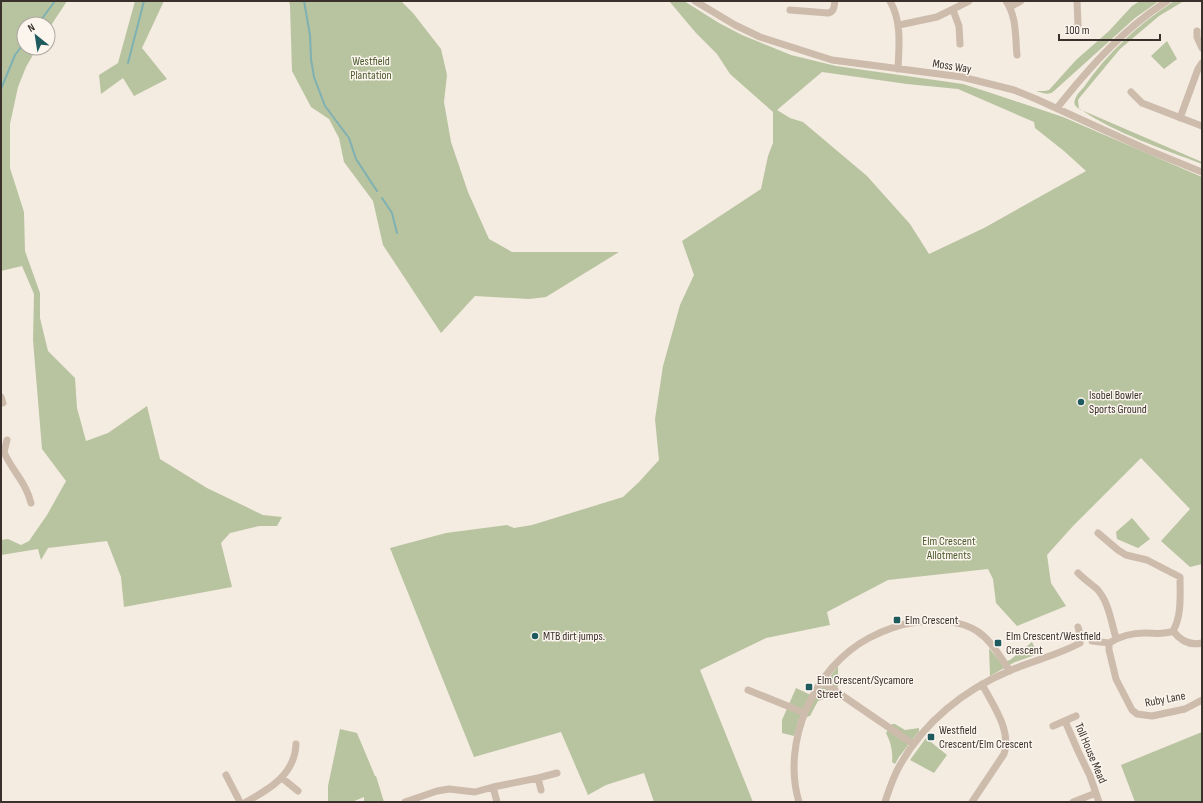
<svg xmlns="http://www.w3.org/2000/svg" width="1203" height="803" font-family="'Sofia Sans Condensed',sans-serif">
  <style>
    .green { fill: #b8c4a0; fill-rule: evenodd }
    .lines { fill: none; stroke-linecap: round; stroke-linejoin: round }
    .stream { stroke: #7fb0b2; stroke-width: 2 }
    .minor { stroke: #cdbbac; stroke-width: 7 }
    .poi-dot { fill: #1f5a5e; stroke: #fbf5ee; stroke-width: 1.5 }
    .labels { text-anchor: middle; stroke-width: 3; stroke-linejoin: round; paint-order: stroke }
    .park-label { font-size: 12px; fill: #4a5a2e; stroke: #fbf5ee }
    .street-label { font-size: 12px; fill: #3b302b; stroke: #fbf5ee }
    .poi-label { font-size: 12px; fill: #3b302b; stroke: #fbf5ee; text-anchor: start }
  </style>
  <rect width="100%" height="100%" fill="#f4ebe1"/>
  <path class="green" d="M1,1H67L48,30V24H24V48H37L26,67L18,87L10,124V168L24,212L25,251L40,293V318L48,351L75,378L77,408L86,441L108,433L147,406L160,459L207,488L263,515L282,517L277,526H259L230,533L221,543L232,587L124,607L121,577L107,541L48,548L41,560L38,549L1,555V540L8,539L21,545L29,541L47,515L66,481L42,449L33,340L34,294L22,266L1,271Z
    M135,1H164L142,48L167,79L134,96L123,78L101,94L99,75L118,63Z
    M289,1H401L413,13L441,49L447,75L444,102L451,142L468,192L489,239L512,252H619L546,297L529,299L475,296L441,333L383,245L373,201L344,162L339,138L329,119L311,107L292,71L290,6Z
    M669,1H684L719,23L742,35L791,55L836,66L963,84L991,93L1063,117L1202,177V564L1190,567L1161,541L1190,509L1141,458L1073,526L1047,555L1051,583L1066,606L1017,626L996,603L993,579L988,569L888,580L827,612L830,625L766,638L700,670L753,802H654L644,773L606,785L588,795L561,732L474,757L390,548L446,533L507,525L514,528L532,525L623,497L639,482L659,460L655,419L663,366L680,305L694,275L682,241L761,189L768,156L773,143V112L730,74L717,54L696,33ZM822,72L907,84L958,89L1034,122L1035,128L1064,151L1086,171L984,228L929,254L910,224L867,176L803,122L790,118L777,110Z
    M1140,1H1159L1135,18L1054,91C1049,96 1043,93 1036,91H1045L1049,90L1076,60L1109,31L1132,6Z
    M1174,1H1184L1159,16L1120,49L1081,96L1078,100L1079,109L1202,162V164C1161,148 1117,134 1080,109C1078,108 1076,107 1075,105C1072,100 1080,91 1084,87C1107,53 1139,24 1174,1Z
    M1167,41L1177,59L1164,69L1151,56Z
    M1132,518L1150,539L1138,548L1117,539L1116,532Z
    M1032,642L1038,654L1015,662L990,676L989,648L1001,663L1010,660Z
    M838,666V686L834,695L818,701L810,716L799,719L794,736L782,733V720L796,688L815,697Z
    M892,724H895L905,730L919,728V731L899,757L895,764L892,762C893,751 891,743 886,733Z
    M340,729L357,733L375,776H376L384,802H364V797L352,802H328V786Z
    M1202,732V802H1135L1121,765Z
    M926,738L947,755L934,773L910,760Z"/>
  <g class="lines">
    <path class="stream" d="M304,1L310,35L311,59L314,77L325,106L349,138L356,159L377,191
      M38,24L55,1
      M128,63L144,1
      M1,89L15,55L24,43
      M382,198L392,213L397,233"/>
    <path class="minor" d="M695,1L735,25L760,37L832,60L962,77L1014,90L1036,99L1148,150L1202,172
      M890,1C902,22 899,46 898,69
      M1006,1C1017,17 1015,36 1017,55
      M1077,1L1078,25
      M1010,7L1021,1
      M790,10L828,13C834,12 834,7 835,1
      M953,10L959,26L960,44
      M899,25L937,17L969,1
      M1197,31V37L1202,48
      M1131,92L1142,103L1202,126
      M1057,108C1089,68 1123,29 1167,1
      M1180,118L1198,69L1202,63
      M1,397L3,403
      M4,452L7,440
      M1,453L4,452C12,471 26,482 31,503
      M1098,533L1118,550L1126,555L1147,560L1180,577C1180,594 1182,616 1173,631
      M1078,573C1084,579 1091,584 1097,589C1109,602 1111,622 1116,638
      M1173,631C1163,635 1155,633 1145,633C1132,633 1120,636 1109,643V650L1116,679L1132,710L1137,714L1152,716L1185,709L1202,700
      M1173,631C1180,640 1190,646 1202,643
      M1092,641L1109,643
      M821,681L913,744
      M748,690L805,713
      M1065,721L1078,751L1090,776L1099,802
      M1053,726L1076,716
      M226,775L240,802
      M282,778L298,791
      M538,778L541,790
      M246,802C270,789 295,774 296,744
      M405,802L437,791L449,789L475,792L493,787
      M497,802L493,787L538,778L557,773
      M799,802C781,742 814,667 869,638C884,630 901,624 918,622C938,620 959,620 977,631C992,641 1000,657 1010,671
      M885,802C889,790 893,777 900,765C924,722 964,690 1009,671C1032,661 1058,655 1080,643L1081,638L1078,627
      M972,802L1004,754C1012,730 992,704 982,684
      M1073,802L1096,793"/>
  </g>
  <g class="poi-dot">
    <circle cx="1081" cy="402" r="4"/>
    <rect x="893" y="616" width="8" height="8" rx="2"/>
    <circle cx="535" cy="636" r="4"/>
    <rect x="994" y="639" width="8" height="8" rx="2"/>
    <rect x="805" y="683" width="8" height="8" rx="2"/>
    <rect x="927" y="733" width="8" height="8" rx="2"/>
  </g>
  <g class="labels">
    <g class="park-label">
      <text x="371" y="65">Westfield<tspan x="371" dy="14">Plantation</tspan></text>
      <text x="949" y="545">Elm Crescent<tspan x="949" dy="14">Allotments</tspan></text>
    </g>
    <g class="street-label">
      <text transform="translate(952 66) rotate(9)" y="4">Moss Way</text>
      <text transform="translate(1165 699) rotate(-11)" y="4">Ruby Lane</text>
      <text transform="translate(1091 753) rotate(67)" y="4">Toll House Mead</text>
    </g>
    <g class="poi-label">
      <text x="1089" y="399">Isobel Bowler<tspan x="1089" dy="14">Sports Ground</tspan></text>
      <text x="905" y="624">Elm Crescent</text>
      <text x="543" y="640">MTB dirt jumps.</text>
      <text x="1006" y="640">Elm Crescent/Westfield<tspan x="1006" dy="14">Crescent</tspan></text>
      <text x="817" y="684">Elm Crescent/Sycamore<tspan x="817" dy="14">Street</tspan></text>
      <text x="939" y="734">Westfield<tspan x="939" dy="14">Crescent/Elm Crescent</tspan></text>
    </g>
  </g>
  <rect width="1203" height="803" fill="none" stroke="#3b302b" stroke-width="4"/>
  <g transform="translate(36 36) rotate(330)"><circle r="19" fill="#fbf5ee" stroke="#aea6a0"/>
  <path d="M0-3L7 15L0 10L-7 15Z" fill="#1f5a5e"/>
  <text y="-6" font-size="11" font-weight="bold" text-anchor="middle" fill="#3b302b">N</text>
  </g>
  <path d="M1059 34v6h101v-6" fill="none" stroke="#3b302b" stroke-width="2"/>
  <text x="1065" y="34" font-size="12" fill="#3b302b" stroke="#fbf5ee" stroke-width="3" paint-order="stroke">100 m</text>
</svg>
